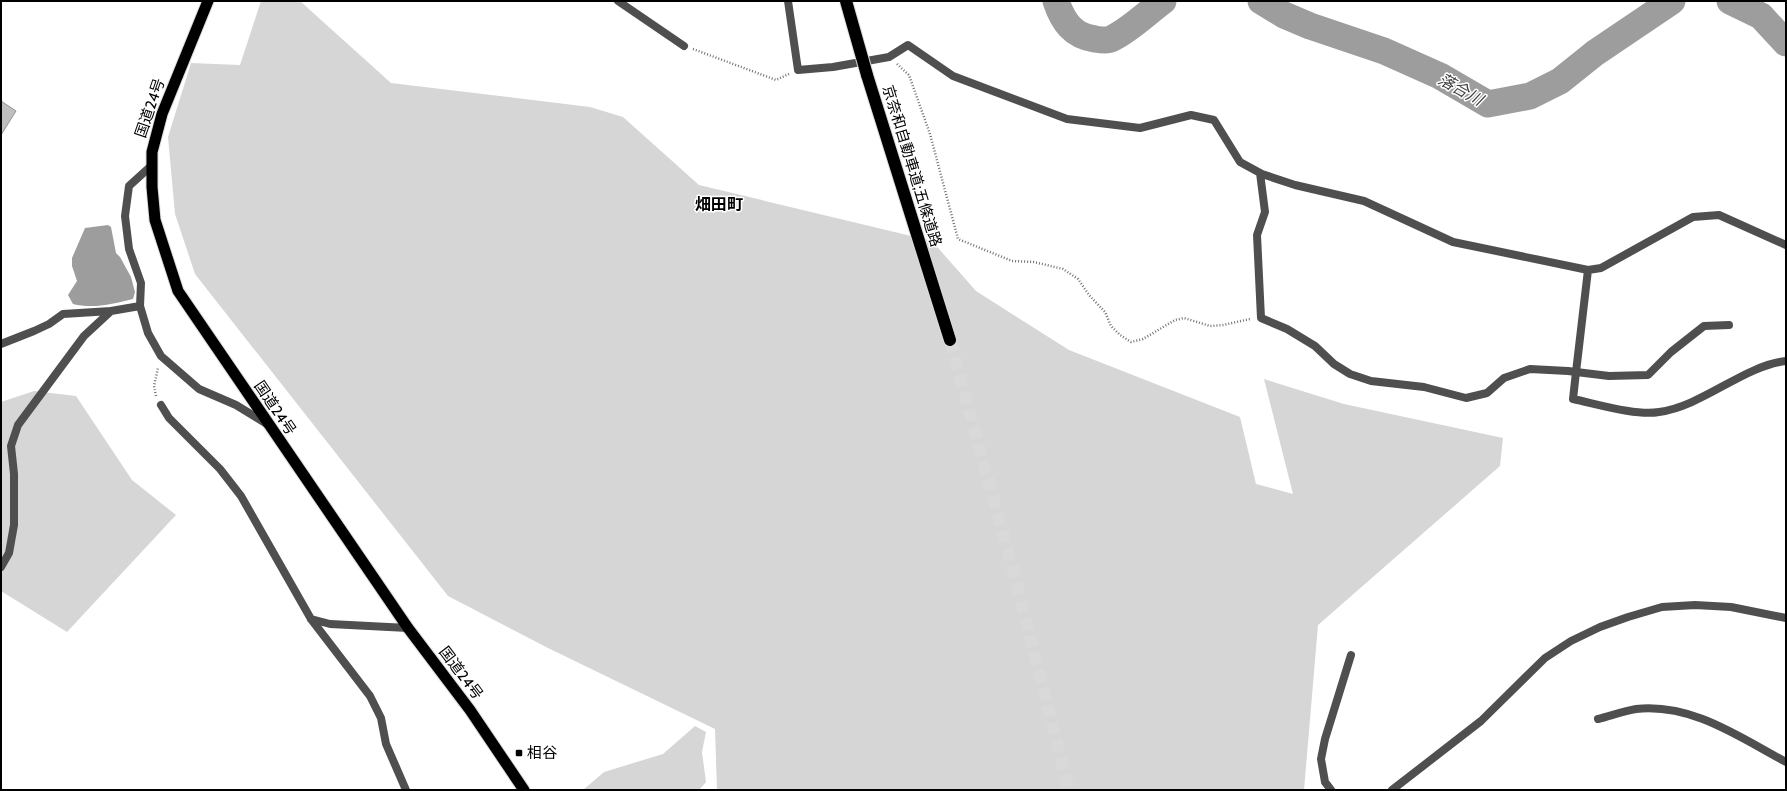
<svg xmlns="http://www.w3.org/2000/svg" width="1787" height="791" font-family="Cabin,'Noto Sans JP',sans-serif">
  <style>
    .green { fill: #d6d6d6 }
    .water { fill: #9d9d9d }
    .lines { fill: none; stroke-linecap: round; stroke-linejoin: round }
    .river { stroke: #9d9d9d; stroke-width: 27 }
    .building { fill: #bfbfbf; stroke: #939393 }
    .motorway-tunnel { stroke: #d9d9d9; stroke-width: 12; stroke-dasharray: 12 6; stroke-linecap: butt }
    .trunk-casing { stroke: #dbdbdb; stroke-width: 13 }
    .motorway-casing { stroke: #dbdbdb; stroke-width: 14 }
    .path { stroke: #717171; stroke-width: 2.5; stroke-dasharray: 1 2; stroke-linecap: butt }
    .service { stroke: #4f4f4f; stroke-width: 8 }
    .minor { stroke: #4f4f4f; stroke-width: 8 }
    .trunk { stroke: #000; stroke-width: 11 }
    .motorway { stroke: #000; stroke-width: 12 }
    .motorway-bridge-casing { stroke: #dbdbdb; stroke-width: 14; stroke-linecap: butt }
    .motorway-bridge { stroke: #000; stroke-width: 12 }
    .poi-dot { fill: #000; stroke: #fff; stroke-width: 1.5 }
    .labels { text-anchor: middle; stroke-width: 3; stroke-linejoin: round; paint-order: stroke }
    .street-label { font-size: 15px; fill: #000; stroke: #fff }
    .poi-label { font-size: 15px; fill: #000; stroke: #fff; text-anchor: start }
    .water-label { font-size: 16px; font-style: italic; fill: #3e3e3e; stroke: #fff }
    .neighbourhood-label { font-size: 16px; font-weight: bold; fill: #000; stroke: #fff }
  </style>
  <rect width="100%" height="100%" fill="#fff"/>
  <path class="green" d="M261,1H300L391,83L590,107L623,117L699,185L932,241L976,291L1069,350L1240,417L1256,484L1293,494L1264,379L1344,404L1503,438L1500,466L1318,625L1304,790H717L715,729L548,648L448,596L195,274L175,214L168,137L191,63L240,65Z
    M34,391L76,396L132,480L176,515L67,632L1,591V402Z
    M695,726L706,732L702,752L706,782L699,790H583L604,772L663,754Z"/>
  <path class="water" d="M108,225L111,227L116,253L120,257L131,277L135,292L133,299C114,304 92,309 73,304L68,295L77,281L72,266V258L85,228Z"/>
  <g class="lines">
    <path class="river" d="M1056,1C1063,22 1073,36 1095,39C1101,40 1108,41 1113,38C1131,29 1147,13 1163,1
      M1261,1L1284,15L1310,26L1384,51L1440,76L1488,104L1530,96L1560,81L1595,53L1672,1
      M1730,1L1761,16L1786,43"/>
  </g>
  <path class="building" d="M1,101L16,111L1,135Z"/>
  <g class="lines">
    <path class="motorway-tunnel" d="M950,340L1013,570L1069,790"/>
    <g class="trunk-casing">
      <path id="trunk" d="M208,1L162,114L152,152V187L155,220L178,291L408,628L470,710L524,790"/>
    </g>
    <g class="motorway-casing">
      <path id="motorway" d="M867,75L950,340"/>
    </g>
    <path class="path" d="M693,49L776,80L789,74
      M897,64L909,75L930,134L958,239L1012,261L1034,262L1063,269L1078,279L1089,295L1105,312L1111,326L1120,335L1131,342L1143,339L1175,320L1184,318L1210,326L1223,325L1250,319
      M156,396L154,386L158,368"/>
    <path class="service" d="M1576,372L1573,399C1597,404 1636,416 1659,412C1703,406 1743,366 1786,361
      M1598,719C1610,716 1624,711 1636,709C1692,703 1739,737 1786,762
      M1331,790L1325,782L1321,759L1325,739L1351,655
      M1392,790L1481,721L1545,658L1571,641L1600,627L1628,617L1662,607L1695,605L1731,607L1786,618"/>
    <path class="minor" d="M618,1L684,46
      M788,1L798,70L833,67L889,57L908,45L953,76L1067,119L1140,128L1191,115L1214,120L1240,162L1262,174L1295,185L1364,201L1453,242L1588,270L1601,268L1693,217L1719,215L1786,245
      M1260,173L1265,212L1257,235L1261,318L1287,329L1315,346L1334,364L1350,374L1371,381L1424,387L1466,398L1487,393L1504,378L1530,369L1568,371L1609,376L1648,375L1671,352L1704,326L1729,325
      M140,306L141,283L129,249L125,216L129,186L151,166
      M1,344L34,331L49,324L63,314L111,311
      M1576,372L1588,270
      M161,405L169,418L220,469L241,496L311,619L370,696L381,718L386,744L406,790
      M1,567L9,553L14,525V474L11,446L18,425L84,336L111,311L140,306L148,333L161,356L199,389L236,405L267,424
      M311,619L330,624L408,628"/>
    <use href="#trunk" class="trunk"/>
    <use href="#motorway" class="motorway"/>
    <g class="motorway-bridge-casing">
      <path id="motorway-bridge" d="M846,1L867,75"/>
    </g>
    <use href="#motorway-bridge" class="motorway-bridge"/>
  </g>
  <rect class="poi-dot" x="515" y="749" width="8" height="8" rx="2"/>
  <g class="labels">
    <g class="street-label">
      <text transform="translate(150 108) rotate(-71)" y="5">国道24号</text>
      <text transform="translate(912 166) rotate(73)" y="5">京奈和自動車道;五條道路</text>
      <text transform="translate(275 408) rotate(56)" y="5">国道24号</text>
      <text transform="translate(461 673) rotate(53)" y="5">国道24号</text>
    </g>
    <g class="poi-label">
      <text x="527" y="758">相谷</text>
    </g>
    <g class="water-label">
      <text transform="translate(1461 89) rotate(29)" y="6">落合川</text>
    </g>
    <g class="neighbourhood-label">
      <text x="719" y="210">畑田町</text>
    </g>
  </g>
  <rect width="1787" height="791" fill="none" stroke="#000000" stroke-width="4"/>
</svg>
